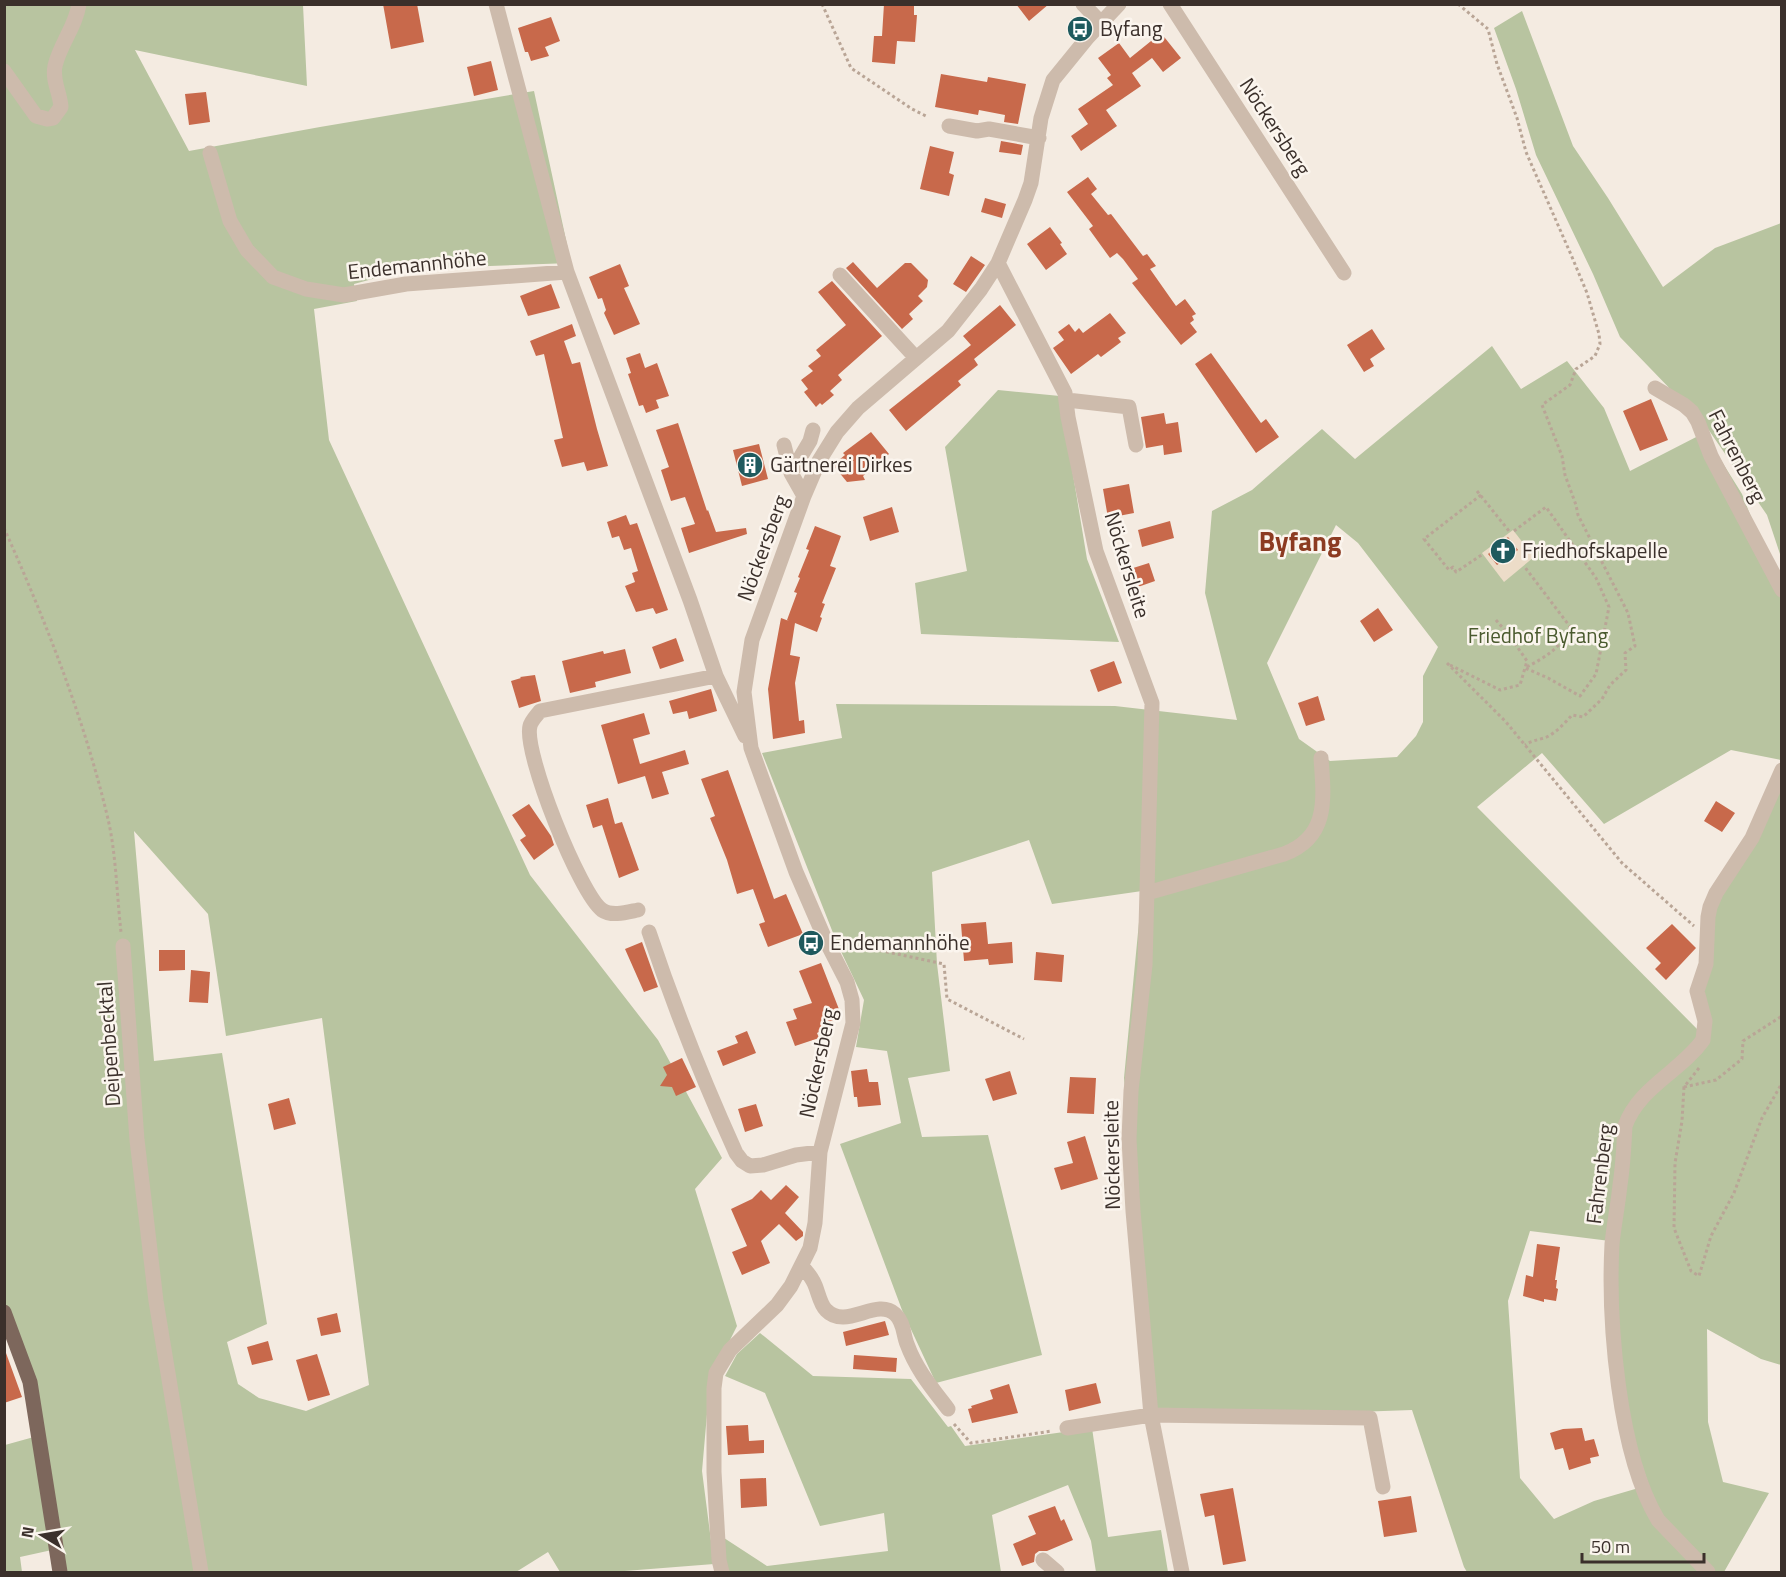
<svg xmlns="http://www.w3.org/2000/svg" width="1786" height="1577" font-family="'Titillium Web',sans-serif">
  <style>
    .green { fill: #b8c4a0; fill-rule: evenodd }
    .plaza { fill: #ecdcc8 }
    .building { fill: #c8694b }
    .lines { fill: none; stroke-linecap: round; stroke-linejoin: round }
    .path { stroke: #b9a596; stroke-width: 3; stroke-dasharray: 3 3; stroke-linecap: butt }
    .minor { stroke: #cdbbac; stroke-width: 15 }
    .major { stroke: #7d675c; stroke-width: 15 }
    .labels { text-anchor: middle; stroke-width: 5; stroke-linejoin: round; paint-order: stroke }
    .poi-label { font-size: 21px; fill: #3b302b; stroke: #fbf5ee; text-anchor: start }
    .street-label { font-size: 21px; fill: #3b302b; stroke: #fbf5ee }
    .park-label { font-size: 21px; fill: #4a5a2e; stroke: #fbf5ee }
    .district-label { font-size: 27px; font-weight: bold; fill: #8c3b22; stroke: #fbf5ee }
  </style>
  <rect width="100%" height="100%" fill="#f4ebe1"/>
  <path class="green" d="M4,5H303L307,86L135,50L189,151L320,127L534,91L571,263L409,269L354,284L357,301L314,309L329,440L530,875L658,1040L722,1158L695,1189L737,1326L710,1380L702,1471L714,1564L612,1572H560L548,1552L516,1572H66L51,1472L4,1308ZM134,831L208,914L226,1036L322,1018L369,1385L306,1411L259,1398L238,1384L227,1342L267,1324L222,1053L154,1061Z
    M1522,11L1573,146L1608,198L1663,287L1715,248L1781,223V557L1767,515L1706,426L1620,337L1593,274L1536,155L1516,89L1494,28Z
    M1492,346L1521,389L1567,361L1604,408L1630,471L1704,433L1742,494L1781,593V760L1731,750L1604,824L1542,753L1477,807L1702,1034L1632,1107L1610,1241L1530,1231L1508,1301L1520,1478L1554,1519L1594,1501L1642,1487L1705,1572H1467L1464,1567L1412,1410L1155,1419L1124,1078L1142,891L1052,904L1029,840L932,872L937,964L950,1071L908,1078L922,1137L988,1135L1042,1355L936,1383L902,1310L840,1144L901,1123L887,1051L856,1047L864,1000L837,943L762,753L842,738L836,704L1115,706L1237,720L1205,593L1212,511L1252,490L1322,429L1355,459ZM1336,525L1358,543L1438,647L1423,676V722L1416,736L1397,757L1330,761L1299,739L1267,663Z
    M998,390L1060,396L1087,559L1119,642L921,634L915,583L967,571L945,447Z
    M1781,776V1365L1761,1359L1707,1329L1708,1422L1723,1482L1769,1493L1724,1572H1712L1660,1519L1626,1417L1614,1269L1631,1116L1701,1046L1699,991L1710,917Z
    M760,1333L813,1376L911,1379L948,1427L951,1426L965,1446L1092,1428L1108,1537L1161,1530L1168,1572H1096L1091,1541L1068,1485L992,1515L1001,1572H727L721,1536L767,1566L888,1551L884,1513L820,1526L765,1393L725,1376L737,1354Z
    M41,1435L61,1548L20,1557L22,1572H5V1445Z"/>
  <path class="plaza" d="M1513,530L1534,557L1504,582L1482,553Z"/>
  <path class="building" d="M383,4H417L424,42L391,49Z
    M884,4H914V15H917L915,42L897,41L895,64L872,62L874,36H882Z
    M1016,4H1049L1029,21Z
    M551,17L560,41L545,47L549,56L531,61L528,52H525L518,28Z
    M1161,33L1181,58L1163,72L1152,58L1132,73L1141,86L1106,110L1117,126L1081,151L1071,136L1088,124L1078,109L1113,85L1107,78L1111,75L1098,58L1119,43L1130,58Z
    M491,61L498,90L474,96L467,67Z
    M941,74L987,82L988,77L1026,84L1018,124L1004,122L1005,115L979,110L978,115L935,107Z
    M206,92L210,122L189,125L185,94Z
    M1001,141L1023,145L1021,155L999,152Z
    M930,146L954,152L949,173L954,175L949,196L920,189Z
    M1088,177L1097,189L1091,194L1108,215L1111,214L1143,256L1147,254L1156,266L1150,269L1176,306L1185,299L1196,314L1192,316L1194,320L1190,323L1197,332L1181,345L1132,283L1138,279L1123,259L1117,253L1110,258L1089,229L1093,226L1067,192Z
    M985,198L1006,204L1002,218L981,212Z
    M1050,227L1062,243L1060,244L1067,254L1046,270L1027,244Z
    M971,256L985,265L966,292L953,284Z
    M853,262L877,288L905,263H911L928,280L927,287L918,296L923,301L909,314L913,319L902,329L846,268Z
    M620,264L629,286L624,288L640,324L614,335L604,313L606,310L602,298L598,299L589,277Z
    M832,281L882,336L838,375L842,380L830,391L834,395L822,405L820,403L816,407L804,392L808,389L801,380L813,371L808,366L821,356L816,350L846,325L818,292Z
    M551,284L560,308L528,316L520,296Z
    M1000,305L1016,325L974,359L978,365L958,381L961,385L906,431L889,410L971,345L963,336Z
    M1110,313L1126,333L1118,338L1121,342L1101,357L1098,354L1071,374L1053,348L1064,340L1058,332L1069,324L1075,332L1079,328L1083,333Z
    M572,324L576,336L564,341L572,364L580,362L597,429L608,466L587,471L584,462L562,467L554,440L563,438L544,354L536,356L530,341Z
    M1372,329L1385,349L1370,359L1374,366L1364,372L1347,345Z
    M640,353L645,368L657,363L669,396L656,400L659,408L646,413L643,405L639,406L628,374L631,373L626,358Z
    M1211,353L1261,423L1266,419L1279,437L1256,453L1195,364Z
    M1651,399L1668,440L1640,451L1623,411Z
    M1164,413L1166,424L1178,422L1182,452L1164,455L1163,445L1146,448L1141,417Z
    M678,423L707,511L708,510L716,532L746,528L747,534L689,553L681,528L695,524L685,497L671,501L661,470L669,467L656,430Z
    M871,432L889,454L863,476L865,480L847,482L833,465L845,455L843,453Z
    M759,444L768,479L742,486L733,450Z
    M1129,484L1134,513L1108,518L1103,489Z
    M892,507L899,532L870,541L863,517Z
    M626,515L630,525L637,523L668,610L656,614L653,608L636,612L630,598L625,586L635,582L632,573L638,571L631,548L624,550L619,536L612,538L607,522Z
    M1170,521L1174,538L1142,547L1138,530Z
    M815,526L841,536L830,566L836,568L822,603L825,604L820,617L822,618L817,632L795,623L790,655L800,657L795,683L799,721L804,720L805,733L773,739L768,689L776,645L781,618L789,621L787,620L797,593L794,592L800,578L798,577L809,550L806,549Z
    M1508,537L1518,550L1497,565L1488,554Z
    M1149,563L1155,581L1135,588L1130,569Z
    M1378,608L1393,630L1374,642L1360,621Z
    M676,638L684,661L660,669L652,647Z
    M625,649L631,673L595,682L596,687L570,693L562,661L603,651L604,654Z
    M1114,661L1122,683L1098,692L1090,670Z
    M535,675L541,701L519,708L511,681L521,678L520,677Z
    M711,689L717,711L689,719L687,711L673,714L669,701Z
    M1318,696L1325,720L1306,726L1298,703Z
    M644,713L650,734L633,739L640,764L685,750L689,764L662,772L669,794L652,799L645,776L618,784L601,725Z
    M728,770L774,899L786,894L803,934L768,947L759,924L765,922L753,889L737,894L727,860L710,818L715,816L701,779Z
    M608,798L615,824L622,822L639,870L619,878L602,825L593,828L586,805Z
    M1716,801L1735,813L1722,832L1704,821Z
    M529,804L551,836L554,845L534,860L520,840L526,836L512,815Z
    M986,922L988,944L1012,942L1013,963L989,965L988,959L964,961L961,924Z
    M1672,924L1696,948L1666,980L1655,969L1661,963L1646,948Z
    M642,942L658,987L644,992L625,949Z
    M159,950H185V970L159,971Z
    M1036,952L1064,955L1062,982L1034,980Z
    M821,963L842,1017L823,1024L825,1029L817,1033L819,1038L795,1046L786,1022L797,1019L793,1009L812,1003L799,971Z
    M191,970L210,972L208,1003L189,1002Z
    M747,1031L756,1053L723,1066L717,1051L738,1043L735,1036Z
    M682,1058L696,1087L676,1096L672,1087L660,1086L667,1075L663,1067Z
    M867,1069L869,1082H878L881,1105L858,1107L857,1097H854L851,1071Z
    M1010,1071L1017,1094L993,1101L985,1079Z
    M1070,1077L1096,1078L1094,1114L1067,1113Z
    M289,1098L296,1124L274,1130L268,1104Z
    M756,1104L763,1126L745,1132L738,1109Z
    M1085,1136L1098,1179L1061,1190L1054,1168L1073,1163L1067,1142Z
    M786,1185L799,1197L785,1213L803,1232V1236L796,1241L779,1224L761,1241L770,1263L742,1275L732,1252L747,1246L731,1209L752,1199L761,1190L771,1200Z
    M1537,1244L1560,1247L1555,1280H1557L1556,1288L1558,1289L1556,1301L1544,1299V1302L1523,1296L1526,1275L1533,1277Z
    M337,1313L341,1332L321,1336L317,1318Z
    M885,1321L889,1335L846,1346L843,1332Z
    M268,1341L273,1360L252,1365L247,1347Z
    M6,1353L22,1397L4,1403V1354Z
    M317,1354L330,1395L308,1401L296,1360Z
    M854,1355L897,1358L896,1372L853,1369Z
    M1096,1383L1101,1403L1069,1411L1065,1390Z
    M1009,1384L1018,1413L972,1423L968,1409L972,1408L971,1406L993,1399L990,1390Z
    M748,1425L749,1441L764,1440V1453L728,1455L726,1426Z
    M1582,1428L1585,1441L1594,1439L1599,1456L1590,1458L1591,1463L1569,1470L1563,1448L1555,1450L1550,1433L1563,1429Z
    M766,1478L767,1506L741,1508L740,1479Z
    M1233,1488L1246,1561L1223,1565L1214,1515L1205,1517L1200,1494Z
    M1411,1496L1417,1532L1384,1537L1378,1501Z
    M1055,1506L1061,1521L1064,1519L1073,1540L1047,1551H1039L1035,1554L1034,1562L1022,1566L1013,1544L1036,1534L1028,1516Z"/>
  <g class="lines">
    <path class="path" d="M822,4L851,68L912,109L928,117
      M1458,4L1488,29L1497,64L1517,118L1526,152L1572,257L1587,293L1599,334L1600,344L1595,356L1576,369L1570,385L1542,405L1562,456L1565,475L1576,505L1578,515L1628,613L1635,646L1625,653L1626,670L1610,685L1602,699L1583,717L1572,715C1564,724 1555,734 1544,738C1537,740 1531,741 1525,745
      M1477,491L1509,531
      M1481,495L1424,539L1449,570L1453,567L1456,572L1483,554
      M4,528C46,622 84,718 108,819C116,853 117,897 121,932
      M1514,531L1546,507L1596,578L1609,607L1596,674L1580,696L1548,678L1525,668C1547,656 1558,650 1571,628L1524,566
      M1447,663L1506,722L1622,863L1694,926
      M1450,665L1500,690L1520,685L1527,661L1509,635L1495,619
      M845,943L944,964L947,999L1024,1039
      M1699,1068L1684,1087L1682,1121L1675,1163L1674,1228L1691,1271L1699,1276L1711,1236L1734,1193L1762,1118L1782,1083
      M1684,1087L1716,1080L1742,1059L1743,1041L1782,1016
      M954,1424L971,1443L1052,1431"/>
    <path class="minor" d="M496,4L567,272L690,600L716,676L745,736
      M1083,4L1102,24
      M1170,4L1344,273
      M4,71L36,116L47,119L53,118L61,107C60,92 52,81 55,66C60,44 76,26 79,4
      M949,126L977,131L989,129L1039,138
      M210,153L230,221L247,250L273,277L306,289L344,295L406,284L567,272
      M998,263L1065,393L1068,417L1096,551L1152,703L1145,965L1131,1091L1129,1139L1133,1211L1151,1415L1182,1572
      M840,275L916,358
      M1655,388L1684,405L1692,412L1698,422L1711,456L1782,590
      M1067,400L1129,407L1136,445
      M784,445L791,473L804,496
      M791,473L810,441L813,430
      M1147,893L1284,854C1329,837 1324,799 1321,758
      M638,910C628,912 612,917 602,910C580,894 523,752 530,726C531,721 537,715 540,711L716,676
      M649,932C674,1007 703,1080 736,1153L742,1161L750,1166L763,1165L796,1155L820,1152
      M123,946L137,1140L156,1301L201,1572
      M802,1266C806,1271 810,1275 813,1281C818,1289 819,1303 826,1310C846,1331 876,1297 895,1314C904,1322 903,1334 907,1344C916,1369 932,1388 948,1409
      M1067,1428L1151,1415L1370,1418L1383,1487
      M1043,1560L1057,1572
      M722,1572L719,1560L714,1472V1388L716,1373L730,1350L777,1305L791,1286L810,1248L815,1223L820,1152L853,1023L852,1000L847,982L825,939L796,872L751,748L744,692L752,640L804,496L819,461L837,432L858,408L948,331L981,289L998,263L1025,200L1031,183L1041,118L1053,80L1088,37L1119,4
      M1708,1572L1658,1520C1618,1453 1608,1321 1612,1244C1614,1224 1618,1205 1620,1185C1623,1166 1624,1146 1625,1126C1639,1087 1680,1072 1703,1040L1705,1021L1697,991L1706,964L1708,917L1710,907L1716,893L1752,838L1782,770"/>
    <path class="major" d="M4,1312L30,1382L60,1572"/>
  </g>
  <defs>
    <g id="bus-disc" transform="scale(1.35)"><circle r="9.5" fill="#1f5a5e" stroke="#fbf5ee"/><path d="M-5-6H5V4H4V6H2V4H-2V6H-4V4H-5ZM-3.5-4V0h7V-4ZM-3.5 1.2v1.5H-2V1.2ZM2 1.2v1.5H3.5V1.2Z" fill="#fff"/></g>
    <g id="building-disc" transform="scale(1.35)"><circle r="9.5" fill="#1f5a5e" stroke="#fbf5ee"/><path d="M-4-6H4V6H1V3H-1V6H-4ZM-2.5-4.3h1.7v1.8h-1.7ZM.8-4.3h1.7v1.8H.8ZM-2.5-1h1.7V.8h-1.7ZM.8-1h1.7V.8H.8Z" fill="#fff"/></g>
    <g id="church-disc" transform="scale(1.35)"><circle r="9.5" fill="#1f5a5e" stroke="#fbf5ee"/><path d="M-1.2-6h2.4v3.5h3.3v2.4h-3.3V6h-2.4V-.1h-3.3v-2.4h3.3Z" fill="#fff"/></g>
  </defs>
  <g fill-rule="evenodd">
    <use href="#bus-disc" x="1080" y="29"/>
    <use href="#building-disc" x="750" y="465"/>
    <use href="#church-disc" x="1503" y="551"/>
    <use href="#bus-disc" x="811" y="943"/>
  </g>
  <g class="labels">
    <g class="poi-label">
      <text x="1100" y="36">Byfang</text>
      <text x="770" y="472">Gärtnerei Dirkes</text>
      <text x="1522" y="558">Friedhofskapelle</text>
      <text x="830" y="950">Endemannhöhe</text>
    </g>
    <g class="street-label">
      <text transform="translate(1275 127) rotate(57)" y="7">Nöckersberg</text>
      <text transform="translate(417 265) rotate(-6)" y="7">Endemannhöhe</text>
      <text transform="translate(1737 456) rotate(63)" y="7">Fahrenberg</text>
      <text transform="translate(763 548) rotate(-70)" y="7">Nöckersberg</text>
      <text transform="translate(1127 565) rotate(73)" y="7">Nöckersleite</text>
      <text transform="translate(109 1044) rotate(-94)" y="7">Deipenbecktal</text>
      <text transform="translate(818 1063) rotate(-78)" y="7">Nöckersberg</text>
      <text transform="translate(1112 1155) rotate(-91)" y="7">Nöckersleite</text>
      <text transform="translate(1600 1174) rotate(-83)" y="7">Fahrenberg</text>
    </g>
    <g class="park-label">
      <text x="1538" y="643">Friedhof Byfang</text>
    </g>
    <g class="district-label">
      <text x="1300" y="551">Byfang</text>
    </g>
  </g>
  <rect width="1786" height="1577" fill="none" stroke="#3b302b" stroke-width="12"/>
  <g transform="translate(42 1535) rotate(281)" stroke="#fbf5ee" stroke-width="4.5" paint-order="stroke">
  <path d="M0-4.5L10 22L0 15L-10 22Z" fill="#3b302b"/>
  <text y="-9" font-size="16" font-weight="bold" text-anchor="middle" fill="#3b302b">N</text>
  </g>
  <path d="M1582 1553v9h122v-9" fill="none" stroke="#3b302b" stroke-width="3"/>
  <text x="1591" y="1553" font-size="18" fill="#3b302b" stroke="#fbf5ee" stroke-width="4.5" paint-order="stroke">50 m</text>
</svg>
